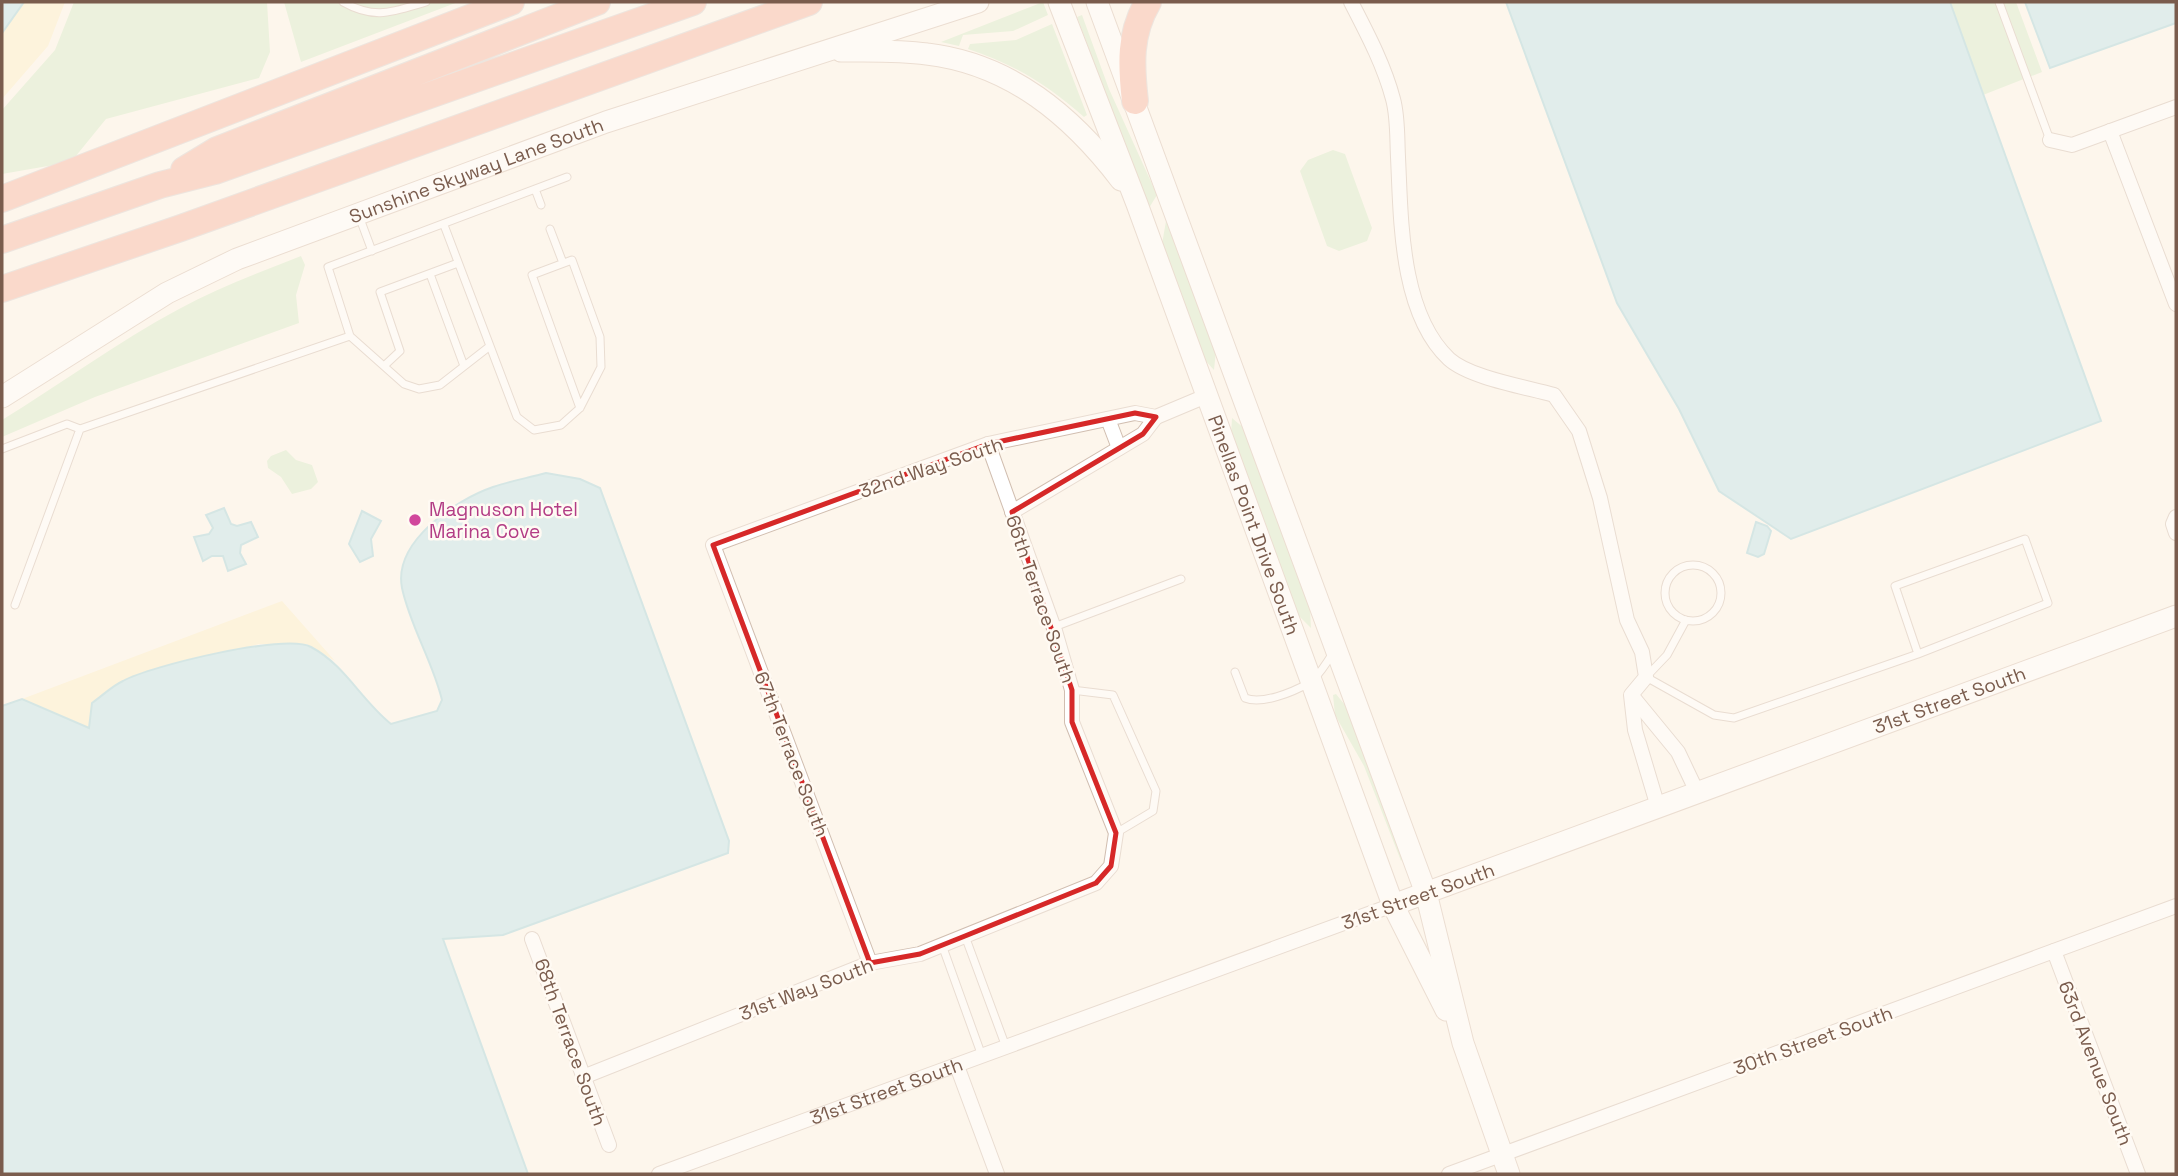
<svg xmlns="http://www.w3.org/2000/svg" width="2178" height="1176" font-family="'Space Grotesk',sans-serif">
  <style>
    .green { fill: #d8ecc9 }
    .sand { fill: #fcefc7 }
    .water { fill: #bfe3e8; stroke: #a5d3da; stroke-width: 2 }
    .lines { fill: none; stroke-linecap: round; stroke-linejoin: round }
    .lane-casing { stroke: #d1beb0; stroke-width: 9 }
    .street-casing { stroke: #d1beb0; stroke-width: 16 }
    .secondary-casing { stroke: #d6c0b0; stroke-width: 23 }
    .highway-casing { stroke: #dad1cd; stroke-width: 28 }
    .lane { stroke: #fff; stroke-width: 7 }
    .street { stroke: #fff; stroke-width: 14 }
    .secondary { stroke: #fff; stroke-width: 21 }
    .highway { stroke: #f7b7a3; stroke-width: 26 }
    .marked { fill: none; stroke: #d62828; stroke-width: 5; stroke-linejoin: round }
    .hotel-dot { fill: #d1479c; stroke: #fffaf3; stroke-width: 2.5 }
    .labels { text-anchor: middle; stroke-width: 5; stroke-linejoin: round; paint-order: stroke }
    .street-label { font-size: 19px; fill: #7a5c4d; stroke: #fffaf3 }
    .hotel-label { font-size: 19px; fill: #b23c85; stroke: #fffaf3; text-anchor: start }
  </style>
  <rect width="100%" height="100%" fill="#fdf6ec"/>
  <path class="green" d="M74,2H267L270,52L259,78L106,119L71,162L2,174V110L55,50Z
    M284,2H458L301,62Z
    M1043,2L1048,15L1013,31L963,35L959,46L941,42Z
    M1950,2H2016L2042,72L1983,95Z
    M1082,15L1109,89L1157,195L1149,208L1077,17Z
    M1052,24L1087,115L1084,117C1048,85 1014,64 968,49L970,44L1016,40Z
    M1333,150L1345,154L1372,228L1367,241L1339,251L1327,246L1300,171L1308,160Z
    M1166,221L1216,351L1214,370L1203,358L1162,244Z
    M301,256L305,265L296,295L299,323L95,397L2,437V420C61,384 117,342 179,309C218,288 260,272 301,256Z
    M1232,418L1245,429L1310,608L1311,628L1297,614L1231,434Z
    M286,450L296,460L312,465L318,482L311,489L292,494L281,477L268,468L267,461L271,456Z
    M1336,694L1345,705L1403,858L1401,861L1364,766L1335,715L1333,695Z"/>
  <path class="sand" d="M24,2H65L48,46L2,99V33Z
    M282,601L335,661L307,644H259L180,664L89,728L22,699Z"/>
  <path class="water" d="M2,2H24L2,33Z
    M1506,2H1950L2101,421L1791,539L1719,491L1679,409L1617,303Z
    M2025,2H2176V23L2050,68Z
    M546,473L580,479L600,488L729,841L728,853L503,935L443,939L528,1174H2V706L22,699L89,728L92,703C102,696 112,686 123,681C150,666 285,633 311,647C345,665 361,700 391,724L437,711L442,700C433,662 410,626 402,588C393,542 455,500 493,487C510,481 528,478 546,473Z
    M224,508L231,524L237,526L251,522L258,537L241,545L240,553L246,564L228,571L223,556H212L203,561L194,537L209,534L213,528L206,515Z
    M362,511L381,521L371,539L373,556L360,562L349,544Z
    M1756,522L1767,526L1771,531L1764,554L1758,557L1747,553Z"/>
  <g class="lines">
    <g class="lane-casing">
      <path id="lane" d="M343,2C375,20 392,12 426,2
        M1999,2L2050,140
        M535,189L541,205
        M359,216L372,251
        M444,225L517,417L534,430L561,425L580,408L601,367L600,337L572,260L532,275L580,408
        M550,229L563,263
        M430,274L464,366
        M490,346L440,385L419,389L404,384L350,336L328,267L567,177
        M384,366L400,351L380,292L458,263
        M2,449L67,424L80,429
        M1665 593a28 28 0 1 1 56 0a28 28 0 1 1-56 0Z
        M15,605L80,429L350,336
        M1686,620L1667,655L1646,677L1714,715L1734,718L1918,654L1895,586L2025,539L2048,603L1918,654
        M1054,627L1181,579
        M1235,672L1245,698C1262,705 1293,692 1309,683C1319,677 1327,661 1334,652
        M1072,690L1113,695L1156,791L1153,811L1116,833
        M965,936L1006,1047
        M942,945L982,1056"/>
    </g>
    <g class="street-casing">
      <g id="street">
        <path d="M1351,2C1367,33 1384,65 1393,99C1398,117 1397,138 1398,157C1401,219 1400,313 1449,359C1470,378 1526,387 1554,395L1579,431L1600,498L1627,620L1642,652L1646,677L1631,695L1635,730L1658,807"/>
        <path d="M2110,131L2176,304"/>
        <path d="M2050,140L2072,145L2176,107"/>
        <path d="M1108,419L1119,448"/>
        <path d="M1012,512L1143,434L1156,417"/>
        <path d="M2176,517L2173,524L2176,533"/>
        <path d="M1632,696L1678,752L1697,792"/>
        <path d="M532,939L609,1145"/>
        <path d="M2054,951L2138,1174"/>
        <path d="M870,963L713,545L988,444L1135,413L1156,417L1206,396"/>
        <path d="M957,1066L997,1174"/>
        <path d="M583,1077L870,963L920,954L1096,883L1111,866L1116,833L1072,722V690L1055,631L988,444"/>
        <path id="s1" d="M659,1174L1393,905"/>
        <path d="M1449,1174L2176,906"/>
      </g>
    </g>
    <g class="secondary-casing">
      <g id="secondary">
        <path id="s2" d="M1059,2L1137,204L1393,905L1446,1010"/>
        <path d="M1097,2L1426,893L1463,1043L1509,1174"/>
        <path d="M841,51C870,51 899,50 927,54C1011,64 1072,116 1121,180"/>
        <path id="s3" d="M2,397L167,293L237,259L606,122L978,2"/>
        <path id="s4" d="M1393,905L2176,616"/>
      </g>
    </g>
    <g class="highway-casing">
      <path id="highway" d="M1135,101C1131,66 1129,34 1148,2
        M184,170L217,150L597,2
        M2,199L511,2
        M2,240L160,185L215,171L693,2
        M2,289L181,228L809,2"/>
    </g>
    <use href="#lane" class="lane"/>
    <use href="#street" class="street"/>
    <use href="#secondary" class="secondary"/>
    <use href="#highway" class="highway"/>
  </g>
  <path d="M0 0H2178V1176H0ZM1135,413L1156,417L1143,434L1012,512L1072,690V722L1116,833L1111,866L1096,883L965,936L920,954L870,963L713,545L988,444Z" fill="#fdf6ec" fill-opacity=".55" fill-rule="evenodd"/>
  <path class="marked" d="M1135,413L1156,417L1143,434L1012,512L1072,690V722L1116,833L1111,866L1096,883L965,936L920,954L870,963L713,545L988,444Z"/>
  <circle class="hotel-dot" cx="415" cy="520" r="7"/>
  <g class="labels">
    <g class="street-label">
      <text dy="7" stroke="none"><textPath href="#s3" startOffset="528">Sunshine Skyway Lane South</textPath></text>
      <text transform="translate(931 467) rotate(-19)" y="7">32nd Way South</text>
      <text dy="7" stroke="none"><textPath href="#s2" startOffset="558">Pinellas Point Drive South</textPath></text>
      <text transform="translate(1041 599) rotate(71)" y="7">66th Terrace South</text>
      <text dy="7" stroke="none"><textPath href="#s4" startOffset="593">31st Street South</textPath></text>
      <text transform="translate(792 754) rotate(69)" y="7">67th Terrace South</text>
      <text transform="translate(1418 896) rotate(-20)" y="7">31st Street South</text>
      <text transform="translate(806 989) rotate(-21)" y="7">31st Way South</text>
      <text transform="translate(1813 1040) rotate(-20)" y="7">30th Street South</text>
      <text transform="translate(571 1042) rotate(70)" y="7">68th Terrace South</text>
      <text transform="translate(2096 1063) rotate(69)" y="7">63rd Avenue South</text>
      <text dy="7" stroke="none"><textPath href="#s1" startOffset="242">31st Street South</textPath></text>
    </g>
    <g class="hotel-label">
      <text x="429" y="516">Magnuson Hotel<tspan x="429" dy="22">Marina Cove</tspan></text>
    </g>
  </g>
  <rect width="2178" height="1176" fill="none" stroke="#7a5c4d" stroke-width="7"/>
</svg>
